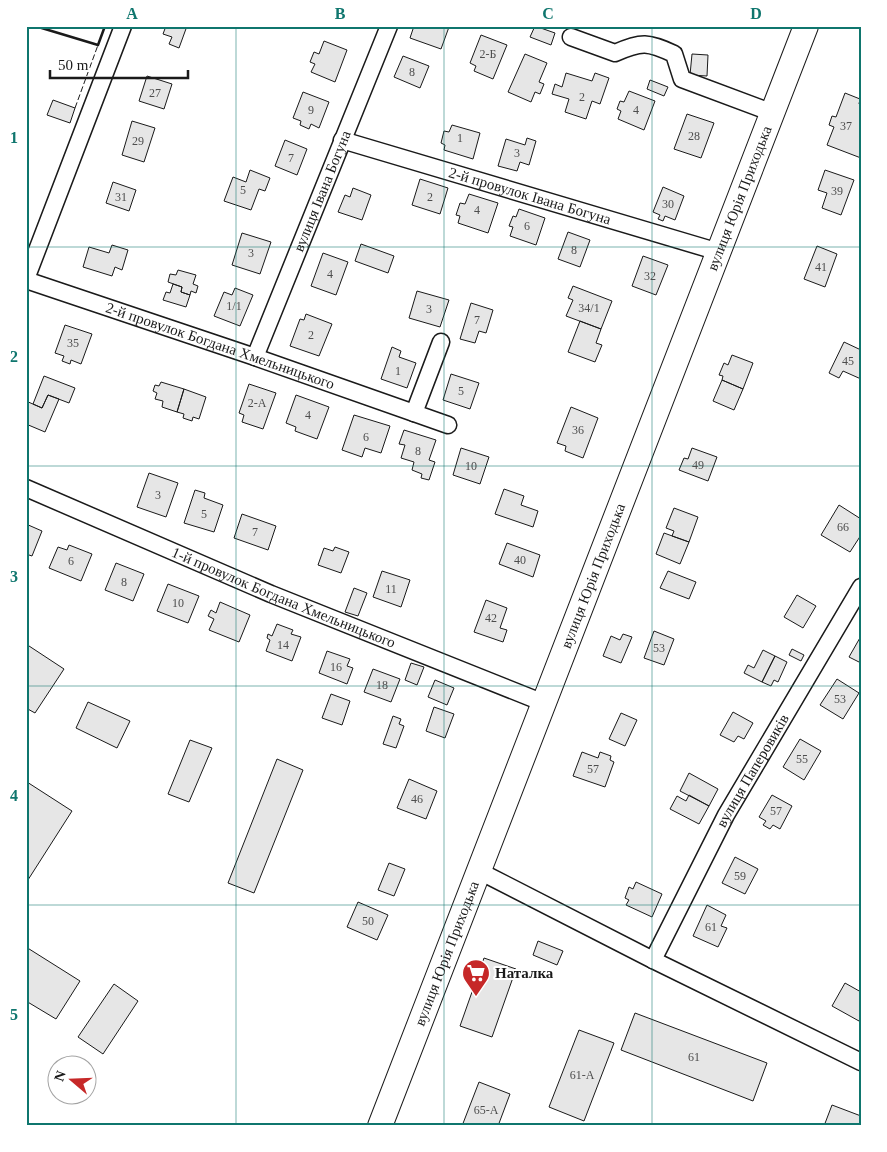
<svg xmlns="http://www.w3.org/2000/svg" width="887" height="1152" font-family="Georgia,serif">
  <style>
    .building { fill: #e6e6e6; stroke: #1a1a1a }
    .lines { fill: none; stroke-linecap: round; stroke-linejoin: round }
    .street-casing { stroke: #1a1a1a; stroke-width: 19 }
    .secondary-casing { stroke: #1a1a1a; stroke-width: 26 }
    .street { stroke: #fff; stroke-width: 16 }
    .secondary { stroke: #fff; stroke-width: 24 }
    .fence { stroke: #1a1a1a; stroke-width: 1; stroke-dasharray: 6 2.5; stroke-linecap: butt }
    .wall { stroke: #1a1a1a; stroke-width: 2.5 }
    .grid { fill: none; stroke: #0f766e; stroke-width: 1; stroke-opacity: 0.55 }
    .labels { text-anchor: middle; stroke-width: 4; stroke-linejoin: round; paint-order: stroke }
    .number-label { font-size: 12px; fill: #4d4d4d }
    .street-label { font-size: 15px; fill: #1a1a1a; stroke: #fff }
    .poi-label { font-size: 15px; font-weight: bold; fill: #1a1a1a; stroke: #fff; text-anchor: start }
    .neatline { fill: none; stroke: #0f766e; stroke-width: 2 }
    .grid-label { font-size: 16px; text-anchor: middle; font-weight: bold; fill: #0f766e }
  </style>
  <rect width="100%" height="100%" fill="#fff"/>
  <path class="building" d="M166,26H187L179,48L169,44L172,37L163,34Z
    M414,26L449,27L441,49L410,38Z
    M535,26L555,33L551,45L530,37Z
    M481,35L507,45L493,79L474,71L476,66L470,63Z
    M324,41L347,50L335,82L311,72L315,64L310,62L314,52L319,54Z
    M525,54L547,63L539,82L544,84L540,94L535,92L531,102L508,92Z
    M692,54L708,55L707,76L690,75Z
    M403,56L429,66L420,88L394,77Z
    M566,73L592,81L595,73L609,78L600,104L592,101L586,119L565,112L569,99L552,94L555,84L562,87Z
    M147,76L172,84L164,109L139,101Z
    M650,80L668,87L664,96L647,89Z
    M629,91L655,101L644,130L618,119L621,111L617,109L620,101L624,102Z
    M303,92L329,102L319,128L311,124L309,129L300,125L301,121L293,118Z
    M845,93L860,99L859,104L861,105V158L827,145L834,127L829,125L832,116L836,117Z
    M53,100L75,108L70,123L47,115Z
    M687,114L714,123L701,158L674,149Z
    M132,121L155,128L144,162L122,155Z
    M452,125L480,133L473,159L444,150L445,145L441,143L444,131L449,132Z
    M527,138L536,141L529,165L520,162L517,171L498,166L506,139L525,145Z
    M285,140L307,149L297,175L275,166Z
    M250,170L270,178L265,191L259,189L251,210L224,201L233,177L246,182Z
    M825,170L854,180L841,215L822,208L827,193L818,190Z
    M420,179L448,188L440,214L412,205Z
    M113,182L136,190L129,211L106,203Z
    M663,187L684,196L675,220L665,216L663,221L658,219L660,215L653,212Z
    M353,188L371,195L362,220L338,212L345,195L350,197Z
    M469,194L498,203L488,233L458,223L460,216L456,215L460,203L465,204Z
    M519,209L545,218L536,245L510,236L513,227L509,226L513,216L516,217Z
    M568,232L590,240L580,267L558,259Z
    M242,233L271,242L260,274L232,265Z
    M361,244L394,256L388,273L355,261Z
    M112,245L128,250L122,270L115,267L112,276L83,267L89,247L109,253Z
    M817,246L837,254L825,287L804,279Z
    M323,253L348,262L336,295L311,286Z
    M643,256L668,265L656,295L632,286Z
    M178,270L196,275L193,284L198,286L196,293L191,291L190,295L181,292L182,287L168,282L170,274L176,275Z
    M173,284L182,287L181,292L190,295L186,307L163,300L166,292L170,293Z
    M573,286L612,301L601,329L566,316L573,300L568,298Z
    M235,288L253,295L240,326L214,316L224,292L232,295Z
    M417,291L449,300L440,327L409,318Z
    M471,303L493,310L486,333L479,331L475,343L460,339Z
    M306,314L332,324L319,356L290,346L300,319L304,320Z
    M580,321L601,329L596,343L602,345L595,362L568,352Z
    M65,325L92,334L81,364L71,360L70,364L62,361L64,356L55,353Z
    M844,342L861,350V379L843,371L839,378L829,373Z
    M392,347L401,351L399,357L416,363L407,388L381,379Z
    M732,355L753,363L743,389L722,380L723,376L719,375L724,363L728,365Z
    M451,374L479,383L470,409L443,400Z
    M44,376L75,388L69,403L48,395L42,408L33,404Z
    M722,380L743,389L734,410L713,401Z
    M161,382L184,389L177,412L162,407L163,401L155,399L157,393L153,391L155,385L159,386Z
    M249,384L276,393L263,429L242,422L244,415L239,413Z
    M184,389L206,397L199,419L193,417L192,421L183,418L184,414L177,412Z
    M48,395L59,399L45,432L26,424V401L42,408Z
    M296,395L329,407L317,439L295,431L296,427L286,423Z
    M571,407L598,418L583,458L565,451L566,446L557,443Z
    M354,415L390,426L381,453L365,448L362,457L342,450Z
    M404,430L436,440L429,460L435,462L429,480L421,478L422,474L412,470L414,462L401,458L405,445L399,444Z
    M461,448L489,457L480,484L453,475Z
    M692,448L717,457L708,481L679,470L684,458L688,459Z
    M149,473L178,483L166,517L137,507Z
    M504,489L524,496L521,505L538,511L533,527L495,514Z
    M195,490L205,493L204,498L223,505L214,532L184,523Z
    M839,505L861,519V535L850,552L821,535Z
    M674,508L698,517L689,542L672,536L674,531L666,528Z
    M242,514L276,526L268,550L234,538Z
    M26,524L42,531L32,556L26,554Z
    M664,533L689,542L680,564L656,554Z
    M507,543L540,555L533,577L499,564Z
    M69,545L92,554L81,581L49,568L58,547L67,550Z
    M335,547L349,552L341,573L318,565L324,548L333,551Z
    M116,563L144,574L133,601L105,590Z
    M382,571L410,580L401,607L373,597Z
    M668,571L696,582L689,599L660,588Z
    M168,584L199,596L188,623L157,611Z
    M354,588L367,593L358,616L345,612Z
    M797,595L816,606L803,628L784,617Z
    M486,600L507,608L500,628L507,630L503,642L474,632Z
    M220,602L250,615L239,642L209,630L214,619L208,616L211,610L216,613Z
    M277,624L293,630L291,634L301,637L292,661L266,651L270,640L267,638L268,634L272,636Z
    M654,631L674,639L664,665L644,658Z
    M623,634L632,637L621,663L603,656L611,636L620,640Z
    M861,636V663L849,657Z
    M26,644L64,669L35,713L26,708Z
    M792,649L804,655L801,661L789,655Z
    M763,650L775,656L762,682L744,673L748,665L754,668Z
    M327,651L350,659L347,666L353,668L347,684L319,673Z
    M775,656L787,662L778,682L774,680L771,686L762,682Z
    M411,663L424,667L417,685L405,680Z
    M373,669L400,679L391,702L364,692Z
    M837,679L859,693L843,719L820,705Z
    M435,680L454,688L447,705L428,697Z
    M331,694L350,701L342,725L322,718Z
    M88,702L130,721L117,748L76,728Z
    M434,707L454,714L445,738L426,731Z
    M733,712L753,723L744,739L738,736L734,742L720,735Z
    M621,713L637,720L625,746L609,739Z
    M393,716L401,719L399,724L404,726L396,748L383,744Z
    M800,739L821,751L804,780L783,767Z
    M190,740L212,748L189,802L168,794Z
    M582,752L598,758L600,752L611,756L610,760L614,762L605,787L573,776Z
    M277,759L303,770L254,893L228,883Z
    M689,773L718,789L709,806L680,791Z
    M409,779L437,791L426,819L397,808Z
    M27,782L72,811L26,883V784Z
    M689,795L709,806L699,824L670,809L677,796L686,801Z
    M772,795L792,806L780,829L773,825L770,829L763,825L766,821L759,817Z
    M735,857L758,869L745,894L722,883Z
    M389,863L405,869L394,896L378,890Z
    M636,882L662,894L652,917L626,905L629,900L625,898L629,887L633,889Z
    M358,902L388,915L377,940L347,927Z
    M707,905L726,915L721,926L727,928L718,947L693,936Z
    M538,941L563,951L557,965L533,955Z
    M26,947L80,981L56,1019L26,1001Z
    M484,958L516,969L492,1037L460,1026Z
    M845,983L861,992V1017L859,1021L832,1006Z
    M114,984L138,1001L103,1054L78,1037Z
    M635,1013L767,1063L753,1101L621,1050Z
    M579,1030L614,1043L584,1121L549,1107Z
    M479,1082L510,1094L498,1126H462Z
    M832,1105L861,1116V1126H824Z"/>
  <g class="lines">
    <g class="street-casing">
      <g id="street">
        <path d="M571,37L615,53C642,41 648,42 674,54L682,79L773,113"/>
        <path id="s1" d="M342,140L719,252"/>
        <path d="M26,279L123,26"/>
        <path id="s2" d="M26,280L255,357L414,413"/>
        <path d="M441,342L414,413L448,425"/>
        <path id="s3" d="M255,357L389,26"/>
        <path id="s4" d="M26,488L271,594L544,703"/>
        <path d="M479,871L653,960L861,1062"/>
        <path id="s5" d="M653,960L726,815L861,587"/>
      </g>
    </g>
    <g class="secondary-casing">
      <g id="secondary">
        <path id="s6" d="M380,1126L806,26"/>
      </g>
    </g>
    <use href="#street" class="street"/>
    <use href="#secondary" class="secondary"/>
    <path class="fence" d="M75,108L98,45"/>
    <path class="wall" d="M35,26L98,45L105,26"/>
  </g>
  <path class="grid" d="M236,26V1126M444,26V1126M652,26V1126M26,247H861M26,466H861M26,686H861M26,905H861"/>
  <defs>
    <g id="supermarket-pin" transform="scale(1.4375)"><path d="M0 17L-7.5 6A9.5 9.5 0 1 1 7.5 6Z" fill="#c62828" stroke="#fff"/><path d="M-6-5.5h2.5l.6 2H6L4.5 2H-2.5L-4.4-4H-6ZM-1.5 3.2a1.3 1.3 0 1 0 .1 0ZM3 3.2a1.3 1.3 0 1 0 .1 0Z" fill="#fff"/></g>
  </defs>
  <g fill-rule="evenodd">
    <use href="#supermarket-pin" x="476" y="973"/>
  </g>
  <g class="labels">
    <g class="number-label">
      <text x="488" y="58">2-Б</text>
      <text x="412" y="76">8</text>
      <text x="155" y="97">27</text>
      <text x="582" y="101">2</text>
      <text x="311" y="114">9</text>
      <text x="636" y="114">4</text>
      <text x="846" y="130">37</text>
      <text x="694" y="140">28</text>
      <text x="460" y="142">1</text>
      <text x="138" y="145">29</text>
      <text x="517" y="157">3</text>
      <text x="291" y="162">7</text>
      <text x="243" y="194">5</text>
      <text x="837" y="195">39</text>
      <text x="121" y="201">31</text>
      <text x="430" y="201">2</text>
      <text x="668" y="208">30</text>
      <text x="477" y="214">4</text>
      <text x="527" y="230">6</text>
      <text x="574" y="254">8</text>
      <text x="251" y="257">3</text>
      <text x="821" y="271">41</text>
      <text x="330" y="278">4</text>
      <text x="650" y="280">32</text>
      <text x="234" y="310">1/1</text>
      <text x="589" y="312">34/1</text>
      <text x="429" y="313">3</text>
      <text x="477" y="324">7</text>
      <text x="311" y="339">2</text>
      <text x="73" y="347">35</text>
      <text x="848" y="365">45</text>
      <text x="398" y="375">1</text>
      <text x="461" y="395">5</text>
      <text x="257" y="407">2-А</text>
      <text x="308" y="419">4</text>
      <text x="578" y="434">36</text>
      <text x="366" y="441">6</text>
      <text x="418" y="455">8</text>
      <text x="698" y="469">49</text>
      <text x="471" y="470">10</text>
      <text x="158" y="499">3</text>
      <text x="204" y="518">5</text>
      <text x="843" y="531">66</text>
      <text x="255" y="536">7</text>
      <text x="520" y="564">40</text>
      <text x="71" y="565">6</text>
      <text x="124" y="586">8</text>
      <text x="391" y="593">11</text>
      <text x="178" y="607">10</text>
      <text x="491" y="622">42</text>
      <text x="283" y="649">14</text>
      <text x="659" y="652">53</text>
      <text x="336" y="671">16</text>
      <text x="382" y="689">18</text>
      <text x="840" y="703">53</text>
      <text x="802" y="763">55</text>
      <text x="593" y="773">57</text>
      <text x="417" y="803">46</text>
      <text x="776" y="815">57</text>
      <text x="740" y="880">59</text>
      <text x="368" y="925">50</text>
      <text x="711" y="931">61</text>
      <text x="694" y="1061">61</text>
      <text x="582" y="1079">61-А</text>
      <text x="486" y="1114">65-А</text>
    </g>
    <g class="street-label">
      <text dy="5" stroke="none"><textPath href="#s3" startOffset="179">вулиця Івана Богуна</textPath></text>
      <text dy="5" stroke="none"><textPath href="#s1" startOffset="196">2-й провулок Івана Богуна</textPath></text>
      <text dy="5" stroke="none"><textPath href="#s6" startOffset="995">вулиця Юрія Приходька</textPath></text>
      <text dy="5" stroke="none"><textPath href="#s2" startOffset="205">2-й провулок Богдана Хмельницького</textPath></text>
      <text dy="5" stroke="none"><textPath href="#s6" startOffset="590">вулиця Юрія Приходька</textPath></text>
      <text dy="5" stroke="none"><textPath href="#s4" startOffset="280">1-й провулок Богдана Хмельницького</textPath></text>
      <text dy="5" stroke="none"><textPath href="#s5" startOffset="214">вулиця Паперовиків</textPath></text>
      <text dy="5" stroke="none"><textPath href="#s6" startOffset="185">вулиця Юрія Приходька</textPath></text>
    </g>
    <g class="poi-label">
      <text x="495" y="978">Наталка</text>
    </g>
  </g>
  <rect width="887" height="1152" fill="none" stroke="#ffffff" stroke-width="55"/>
  <g transform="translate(72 1080) rotate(289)"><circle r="24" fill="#ffffff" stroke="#a3a3a3"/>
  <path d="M0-4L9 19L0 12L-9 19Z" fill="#c62828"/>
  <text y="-8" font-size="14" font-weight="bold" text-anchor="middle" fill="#1a1a1a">N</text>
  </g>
  <path d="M50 70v8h138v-8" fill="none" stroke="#1a1a1a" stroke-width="2.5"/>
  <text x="58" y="70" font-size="15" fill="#1a1a1a" stroke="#ffffff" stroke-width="4" paint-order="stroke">50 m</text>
  <rect x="28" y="28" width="832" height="1096" class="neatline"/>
  <g class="grid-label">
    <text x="132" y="19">A</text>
    <text x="340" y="19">B</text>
    <text x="548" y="19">C</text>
    <text x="756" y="19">D</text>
    <text x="14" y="143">1</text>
    <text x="14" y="362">2</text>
    <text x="14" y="582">3</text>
    <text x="14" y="801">4</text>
    <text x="14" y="1020">5</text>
  </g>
</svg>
